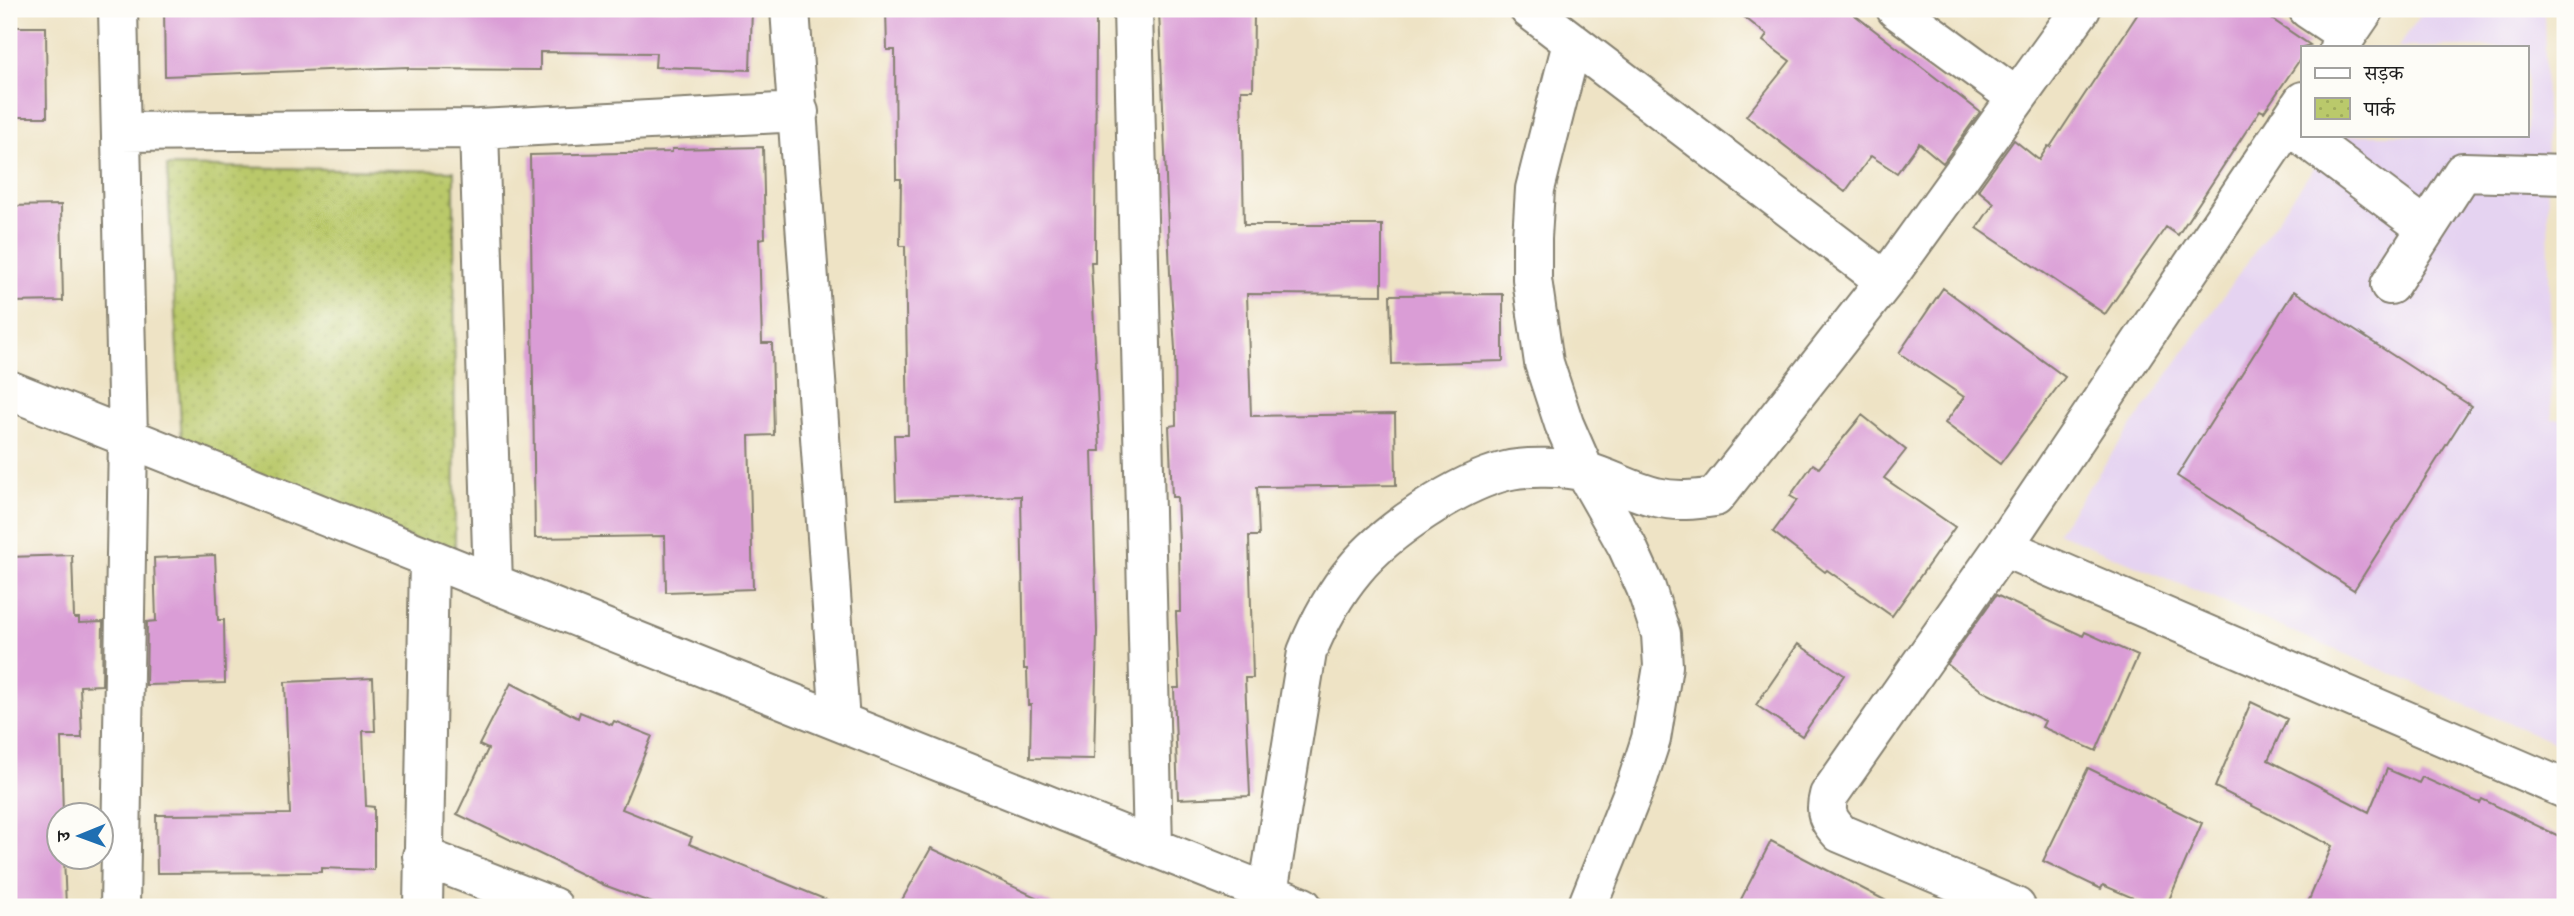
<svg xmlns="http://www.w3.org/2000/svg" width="2574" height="916" font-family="'Gentium Book Plus','Noto Serif Devanagari',serif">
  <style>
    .built { fill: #e5d3f1 }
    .park { fill: url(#park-dots); stroke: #6b7244; stroke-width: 2 }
    .building { fill: #da9dd6 }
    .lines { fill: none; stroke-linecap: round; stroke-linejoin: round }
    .minor-casing { stroke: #858070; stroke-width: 42 }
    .minor { stroke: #fff; stroke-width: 38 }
  </style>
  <defs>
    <pattern id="park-dots" width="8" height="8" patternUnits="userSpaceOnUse" patternTransform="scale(1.75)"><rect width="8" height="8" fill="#bac96b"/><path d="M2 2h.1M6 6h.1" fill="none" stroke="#9fac5c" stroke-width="1.8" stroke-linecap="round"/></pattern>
  </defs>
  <rect width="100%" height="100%" fill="#fdfcf7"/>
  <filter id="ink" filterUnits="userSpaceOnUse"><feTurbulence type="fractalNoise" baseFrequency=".0143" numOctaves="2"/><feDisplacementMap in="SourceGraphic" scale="14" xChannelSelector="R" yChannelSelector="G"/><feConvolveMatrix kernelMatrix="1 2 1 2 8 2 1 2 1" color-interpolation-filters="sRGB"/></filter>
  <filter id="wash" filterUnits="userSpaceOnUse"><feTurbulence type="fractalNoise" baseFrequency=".00686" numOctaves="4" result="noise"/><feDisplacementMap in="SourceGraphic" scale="28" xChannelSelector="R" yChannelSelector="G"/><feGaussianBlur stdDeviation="1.57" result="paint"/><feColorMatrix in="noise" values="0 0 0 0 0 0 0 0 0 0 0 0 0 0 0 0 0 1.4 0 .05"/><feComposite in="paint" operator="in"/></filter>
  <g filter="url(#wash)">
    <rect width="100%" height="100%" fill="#eee3c5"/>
    <path class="built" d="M2425,9H2544L2552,419H2565V747L2057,532L2337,135H2527V47H2398Z"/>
    <path class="park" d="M167,166L454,171L455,557L182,443Z"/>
    <g id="blocks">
      <path class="building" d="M164,9H752L750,70L655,67L656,53L540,52V70L408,69V67L165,76Z
        M886,9H1096L1095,262H1091L1100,451H1092L1097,631L1094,759L1030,758L1031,705H1028L1027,669H1024L1021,496L896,500L894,435H908L905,246H900L901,179H896L895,50H887Z
        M1734,9H1847L1980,112L1943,163L1919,143L1897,173L1871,156L1845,192L1746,116L1790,61L1763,41L1767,35Z
        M2141,9H2257L2310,45L2303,47V55L2264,112L2260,110L2178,235L2166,227L2105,314L1977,228L1994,203L1978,190L2014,140L2039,160L2048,146L2050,147Z
        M1159,11L1254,13L1253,90H1241L1244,225H1382V295L1247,294L1251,416L1395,414L1396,485L1257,487L1259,536H1249L1253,678H1245L1250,796L1178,799L1174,688H1179L1176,612H1180L1179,542L1177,497H1172L1169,426L1176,425L1175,349L1170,273Z
        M9,27H46L47,117H9Z
        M763,147L765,238L759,239L762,343H772L774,435L749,436L753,589L666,592L665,536L535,538L530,155L672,152V149Z
        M61,205L63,301L9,302V206Z
        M1943,288L2065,377L2000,464L1945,423L1964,397L1899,353Z
        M2294,291L2471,406L2354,590L2177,476Z
        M1503,294V361L1392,364L1390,295Z
        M1862,415L1906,450L1884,478L1955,527L1892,616L1827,570L1825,572L1773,532L1797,500L1790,496L1813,464L1819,468Z
        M72,555L74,618H79V623L103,622L102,685L80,686L82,738H61L63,815H60V857H64L66,907H9V557Z
        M215,555L218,620H224L225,683L146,685L147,622L156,621L154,558Z
        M1996,595L2083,636L2085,632L2138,656L2096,751L2042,727L2045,721L1982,691L1947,664Z
        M1798,644L1844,675L1802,736L1756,705Z
        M373,678L375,731H363L366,806L374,807V870L322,868V872L157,873L156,815L290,814L285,682Z
        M511,683L578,718L580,712L612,725L614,721L652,736L622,809L692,837L689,844L839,905V907H663L604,885L457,814L488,749L479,745Z
        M2251,702L2287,719L2268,760L2369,812L2387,769L2419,783L2422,777L2480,803L2482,799L2565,839V907H2306L2332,846L2215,787Z
        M2088,768L2202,823L2166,907H2154L2103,885L2101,889L2043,861Z
        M1771,841L1898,907H1737Z
        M931,848L1057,907H898Z"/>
    </g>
  </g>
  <g filter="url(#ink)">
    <use href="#blocks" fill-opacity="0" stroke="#858070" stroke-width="2"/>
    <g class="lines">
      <g class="minor-casing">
        <path id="minor" d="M118,9L128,438L120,907
          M790,9L840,722
          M1133,9L1153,847
          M1529,9L1885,281
          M1896,9L2016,97
          M2308,9L2347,35
          M1572,43L1535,189L1532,238V279L1544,363L1564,424L1585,472L1627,546L1646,588L1661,634L1663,666L1651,739L1637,782L1587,907
          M2339,47L2365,9
          M2287,124L2426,228
          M479,129L493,584
          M121,132L479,129L799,112
          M2390,285L2463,172L2565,175
          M9,390L1303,907
          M2003,547L2565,789
          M422,856L553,907
          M1268,893L1307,652C1319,622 1334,594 1355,569C1386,531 1458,483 1506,471C1526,466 1565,467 1586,472C1610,478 1632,492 1656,497C1676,502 1695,500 1715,497L1885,281L2081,9
          M423,907L429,559
          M2016,907L1840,833C1828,820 1824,813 1829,795L2003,547L2303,101"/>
      </g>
      <use href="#minor" class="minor"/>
    </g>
  </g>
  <rect width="2574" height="916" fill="none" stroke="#fdfcf7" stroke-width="35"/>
  <rect x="2301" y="46" width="228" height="91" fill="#fdfcf7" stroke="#a3a29f" stroke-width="2"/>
  <rect x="2315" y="68" width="35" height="10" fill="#ffffff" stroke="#a3a29f" stroke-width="2"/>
  <text x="2364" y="80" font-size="21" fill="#1c1c1c">सड़क</text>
  <rect x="2315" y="98" width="35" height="21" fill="url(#park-dots)" stroke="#a3a29f" stroke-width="2"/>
  <text x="2364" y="116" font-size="21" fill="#1c1c1c">पार्क</text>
  <g transform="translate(80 836) rotate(269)"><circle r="33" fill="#fdfcf7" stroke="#a3a29f" stroke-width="2"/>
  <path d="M0-5L12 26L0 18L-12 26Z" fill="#1f6fb2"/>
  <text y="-10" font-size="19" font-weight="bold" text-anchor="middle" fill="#1c1c1c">उ</text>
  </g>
</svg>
